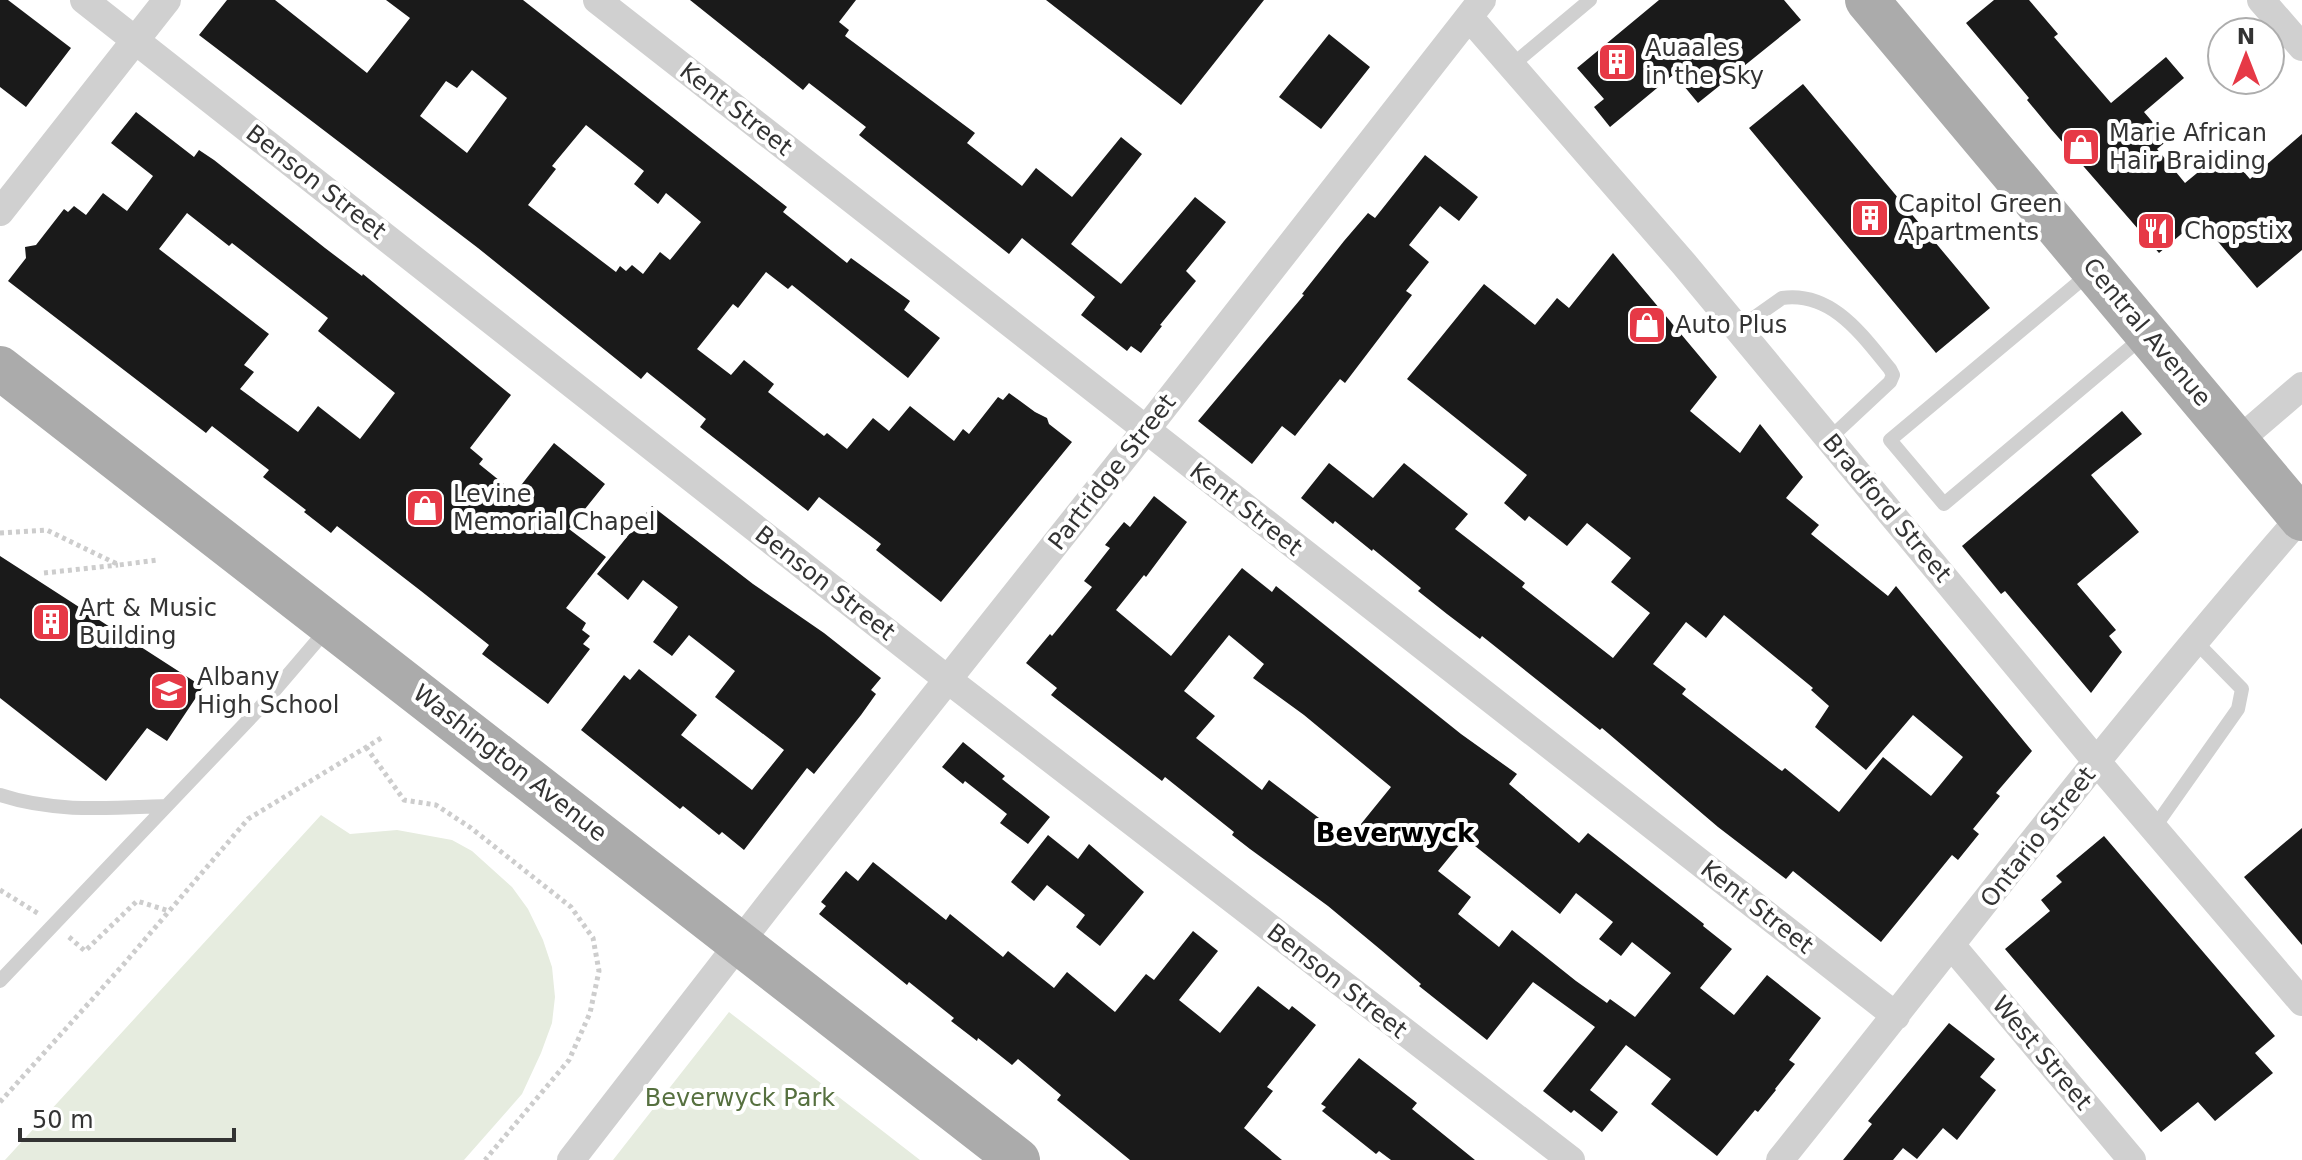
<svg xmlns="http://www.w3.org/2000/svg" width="2302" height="1160" font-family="'DejaVu Sans',sans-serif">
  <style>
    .green { fill: #e6ecdf }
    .building { fill: #1a1a1a; fill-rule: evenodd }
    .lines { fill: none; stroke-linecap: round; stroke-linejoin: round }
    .path { stroke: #cdcdcd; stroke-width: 5; stroke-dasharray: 4 4; stroke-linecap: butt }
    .service { stroke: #d0d0d0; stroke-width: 14 }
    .minor { stroke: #d0d0d0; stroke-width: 28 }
    .primary { stroke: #ababab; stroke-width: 44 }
    .labels { text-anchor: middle; stroke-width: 8; stroke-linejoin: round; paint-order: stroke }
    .poi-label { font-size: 24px; fill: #333; stroke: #fff; text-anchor: start }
    .street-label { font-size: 24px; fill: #333; stroke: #fff }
    .park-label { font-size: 24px; fill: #56703f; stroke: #fff }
    .neighbourhood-label { font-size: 26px; font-weight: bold; fill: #000; stroke: #fff }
  </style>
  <rect width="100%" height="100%" fill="#fff"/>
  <path class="green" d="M321,815L350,834L397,830L452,840L472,851L512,887L528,909L543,940L552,967L555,997L552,1023L541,1053L522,1094L464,1160H5Z
    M729,1012L920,1160H613Z"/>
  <path class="building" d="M0,0H8L71,48L26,107L0,87Z
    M227,0H275L367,73L410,18L386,0H523L787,207L783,212L847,263L851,258L910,301L904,310L940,338L908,378L792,285L788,289L766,272L738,308L733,304L697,349L731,375L744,360L774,384L768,392L824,436L827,433L847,449L873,418L889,431L910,406L954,441L963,429L969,434L998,397L1003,400L1009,393L1035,412L1047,418L1049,424L1072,442L941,602L876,550L881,544L819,497L808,511L700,427L706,419L647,372L641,379L478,248L199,35ZM472,70L507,98L467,153L420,116L446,81L457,88ZM586,125L644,171L634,184L658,204L666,193L701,222L670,260L660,252L643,274L632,265L626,271L620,266L616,272L528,205L556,169L552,166Z
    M690,0H856L839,22L849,30L845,36L975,133L967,143L1022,186L1036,168L1072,197L1121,137L1142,154L1071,244L1121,284L1195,197L1226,222L1186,271L1196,281L1160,325L1162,326L1141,353L1131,346L1127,351L1081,315L1095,297L1022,238L1009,254L859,135L866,127L809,83L803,90Z
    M1046,0H1264L1181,105Z
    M1659,0H1784L1801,20L1698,103L1674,74L1610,127L1594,107L1604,99L1577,68Z
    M1994,0H2029L2058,34L2054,37L2111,103L2166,57L2184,78L2144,112L2168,140L2157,149L2185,183L2225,150L2250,179L2302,134V250L2257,288L2199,219L2159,253L2051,129L2027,100L2029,98L1966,23Z
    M1329,34L1370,67L1321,129L1279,97Z
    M1803,84L1990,308L1936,353L1749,128Z
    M136,112L194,157L199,150L214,160L325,248L362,276L363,274L511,395L470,448L483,459L479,464L515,493L554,443L605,484L569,529L606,557L566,608L586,623L582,630L590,636L583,644L590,649L548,704L482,654L489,645L421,591L337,526L331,533L304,512L306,510L263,477L269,470L212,426L206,433L8,281L26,258L25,247L36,245L64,209L68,212L74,206L86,215L103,193L127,211L153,176L111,143ZM187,213L229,246L232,243L328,318L318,331L395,393L360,439L318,406L298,432L240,389L254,372L244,365L269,334L159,249Z
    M1425,155L1478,197L1459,221L1440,206L1409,245L1429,262L1406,291L1412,295L1345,383L1340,379L1295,436L1282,426L1252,464L1198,421L1304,295L1302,294L1344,241L1368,213L1375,218Z
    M1613,253L1717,377L1690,411L1740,453L1760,424L1803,477L1786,498L1819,525L1811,534L1888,596L1896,586L2032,751L1996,793L2000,796L1973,829L1979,834L1958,860L1952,855L1881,942L1793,871L1786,879L1718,827L1602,728L1600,730L1482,636L1480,639L1447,614L1418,591L1421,588L1373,549L1372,551L1335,521L1333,524L1301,498L1329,463L1373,498L1404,463L1468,514L1455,529L1525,583L1522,587L1613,658L1650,613L1611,582L1631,558L1587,523L1567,546L1529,516L1525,521L1504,503L1527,475L1407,379L1484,284L1535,325L1557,298L1569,308ZM1724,615L1813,688L1811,690L1829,706L1815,727L1866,770L1913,715L1963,757L1931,796L1883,757L1839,812L1785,768L1782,771L1779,769L1682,694L1686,689L1653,664L1686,622L1706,638Z
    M2122,411L2142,434L2091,475L2139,532L2077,584L2116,630L2109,636L2122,652L2091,693L2005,591L2001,594L1962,546Z
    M1154,496L1187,522L1146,577L1144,575L1116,610L1171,656L1242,568L1272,592L1276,586L1461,734L1517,774L1509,784L1579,843L1588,833L1704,924L1703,926L1732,949L1700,988L1734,1015L1767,975L1821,1018L1789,1060L1795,1064L1775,1089L1776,1090L1758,1112L1755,1110L1717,1156L1651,1104L1671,1079L1626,1045L1590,1090L1618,1112L1602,1132L1574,1110L1571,1113L1543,1091L1595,1027L1533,982L1487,1040L1419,986L1421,984L1381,950L1328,906L1250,849L1232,835L1234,832L1165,777L1162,781L1051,695L1057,688L1026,663L1050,634L1052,636L1092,587L1084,581L1110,548L1105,545L1124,522L1130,527ZM1229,635L1264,664L1253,678L1304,715L1391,787L1348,840L1269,780L1262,790L1196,738L1215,716L1184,691ZM1465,838L1560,914L1576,893L1613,922L1599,939L1621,956L1632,942L1671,973L1635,1017L1610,999L1607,1003L1576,981L1512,930L1499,947L1458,914L1471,897L1438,871Z
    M652,506L753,584L824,633L881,678L871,690L876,694L861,715L814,774L807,768L744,850L722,832L719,835L683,806L680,809L581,730L624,675L630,680L639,669L697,715L681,735L752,790L784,750L715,697L735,671L689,635L672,656L653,642L678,607L643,580L628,600L597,574Z
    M0,556L203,687L167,741L147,728L106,781L0,698Z
    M963,742L1005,776L1002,779L1050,817L1028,844L1000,823L1007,814L965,781L963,784L942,767Z
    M2302,828V945L2244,877Z
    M1048,835L1078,859L1089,844L1144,892L1100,946L1076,927L1085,915L1047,885L1034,901L1011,882Z
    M2104,836L2275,1036L2255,1053L2273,1073L2215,1121L2198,1102L2161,1132L2005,949L2050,911L2041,900L2062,882L2056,876Z
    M873,862L946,920L950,914L1003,957L1008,951L1054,988L1067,972L1115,1012L1146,974L1154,980L1193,931L1218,951L1179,1000L1220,1033L1258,986L1289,1010L1292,1006L1316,1025L1267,1087L1273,1091L1244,1128L1282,1160H1130L1057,1100L1061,1095L1018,1059L1012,1065L978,1038L977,1041L951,1021L954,1018L909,982L907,985L819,914L826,906L821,902L846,871L858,881Z
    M1949,1023L1995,1059L1980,1077L1996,1090L1957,1140L1943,1128L1917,1159L1903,1148L1893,1160H1843L1872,1124L1868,1121Z
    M1359,1058L1417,1103L1412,1109L1475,1160H1391L1379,1151L1376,1154L1322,1111L1326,1107L1321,1104Z"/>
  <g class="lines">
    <path class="path" d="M0,533L47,530L119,565L158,560
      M44,573L118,565
      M366,747L404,800L436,805L471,828L571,907L593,938L599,971L590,1013L569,1060L485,1160
      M0,890L39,914
      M69,937L85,951L137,901L169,911
      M0,1102L123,965L248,819L383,737"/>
    <path class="service" d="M1511,66L1590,0
      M2091,272L1890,440L1944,504L2144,336
      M1738,329L1782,298C1832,291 1862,335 1890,369L1893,375L1890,382L1829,439
      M0,795C54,813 110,808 166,806
      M2154,828L2238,709L2242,689L2195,641
      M0,981L257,711L328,628"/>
    <path class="minor" d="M84,0L947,679L1571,1160
      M597,0L1896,1016
      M2261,0L2302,47
      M1469,17L1684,264L2097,762L2302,1002
      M0,212L167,0
      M2238,441L2302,386
      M1952,946L2132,1160
      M571,1160L768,906L1145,431L1482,0
      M1780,1160C1953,945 2119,725 2300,518"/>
    <path class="primary" d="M1867,0L2302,519
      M0,368L1018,1160"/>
  </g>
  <defs>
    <g id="building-square" transform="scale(2)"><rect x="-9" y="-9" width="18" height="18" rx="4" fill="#e63946" stroke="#fff"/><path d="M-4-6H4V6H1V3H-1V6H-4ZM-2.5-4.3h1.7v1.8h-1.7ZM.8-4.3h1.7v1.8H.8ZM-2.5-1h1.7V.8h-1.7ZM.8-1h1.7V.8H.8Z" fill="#fff"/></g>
    <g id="shop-square" transform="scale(2)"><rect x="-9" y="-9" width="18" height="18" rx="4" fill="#e63946" stroke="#fff"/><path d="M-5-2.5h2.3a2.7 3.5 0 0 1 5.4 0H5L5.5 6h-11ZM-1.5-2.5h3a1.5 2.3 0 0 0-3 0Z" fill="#fff"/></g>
    <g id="restaurant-square" transform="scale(2)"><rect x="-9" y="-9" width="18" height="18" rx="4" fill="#e63946" stroke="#fff"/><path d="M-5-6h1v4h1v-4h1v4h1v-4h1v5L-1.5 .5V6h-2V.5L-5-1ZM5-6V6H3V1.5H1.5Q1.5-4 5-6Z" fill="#fff"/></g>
    <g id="school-square" transform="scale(2)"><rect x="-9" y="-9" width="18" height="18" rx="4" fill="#e63946" stroke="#fff"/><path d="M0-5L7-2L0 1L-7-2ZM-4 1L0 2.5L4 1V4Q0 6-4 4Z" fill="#fff"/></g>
  </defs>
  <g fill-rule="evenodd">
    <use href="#building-square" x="1617" y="62"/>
    <use href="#shop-square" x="2081" y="147"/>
    <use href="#building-square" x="1870" y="218"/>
    <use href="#restaurant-square" x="2156" y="231"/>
    <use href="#shop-square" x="1647" y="325"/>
    <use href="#shop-square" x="425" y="508"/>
    <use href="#building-square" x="51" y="622"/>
    <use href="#school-square" x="169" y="691"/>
  </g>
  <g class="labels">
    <g class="poi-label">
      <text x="1645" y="56">Auaales<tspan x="1645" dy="28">in the Sky</tspan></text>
      <text x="2109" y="141">Marie African<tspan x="2109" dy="28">Hair Braiding</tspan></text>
      <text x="1898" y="212">Capitol Green<tspan x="1898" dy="28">Apartments</tspan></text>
      <text x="2184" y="239">Chopstix</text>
      <text x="1675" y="333">Auto Plus</text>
      <text x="453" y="502">Levine<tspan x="453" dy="28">Memorial Chapel</tspan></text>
      <text x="79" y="616">Art &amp; Music<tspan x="79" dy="28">Building</tspan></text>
      <text x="197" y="685">Albany<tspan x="197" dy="28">High School</tspan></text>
    </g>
    <g class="street-label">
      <text transform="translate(736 109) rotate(38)" y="8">Kent Street</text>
      <text transform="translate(316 182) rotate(38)" y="8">Benson Street</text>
      <text transform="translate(2147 332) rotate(50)" y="8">Central Avenue</text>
      <text transform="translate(1112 472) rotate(-52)" y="8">Partridge Street</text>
      <text transform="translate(1887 508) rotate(50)" y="8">Bradford Street</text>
      <text transform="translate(1246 509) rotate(38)" y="8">Kent Street</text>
      <text transform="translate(825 583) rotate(38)" y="8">Benson Street</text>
      <text transform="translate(510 763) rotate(38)" y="8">Washington Avenue</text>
      <text transform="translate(2038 837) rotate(-52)" y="8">Ontario Street</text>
      <text transform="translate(1757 907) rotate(38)" y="8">Kent Street</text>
      <text transform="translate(1337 981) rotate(38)" y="8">Benson Street</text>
      <text transform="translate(2042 1053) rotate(50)" y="8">West Street</text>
    </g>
    <g class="park-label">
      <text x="740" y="1106">Beverwyck Park</text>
    </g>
    <g class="neighbourhood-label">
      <text x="1395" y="842">Beverwyck</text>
    </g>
  </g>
  <g transform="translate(2246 56)"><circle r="38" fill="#ffffff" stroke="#adadad" stroke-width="2"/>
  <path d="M0-6L14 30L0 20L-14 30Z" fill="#e63946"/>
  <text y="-12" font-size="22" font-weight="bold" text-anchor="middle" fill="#333333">N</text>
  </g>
  <path d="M20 1128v12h214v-12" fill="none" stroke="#333333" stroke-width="4"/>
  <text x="32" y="1128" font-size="24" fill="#333333" stroke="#ffffff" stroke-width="6" paint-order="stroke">50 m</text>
</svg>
